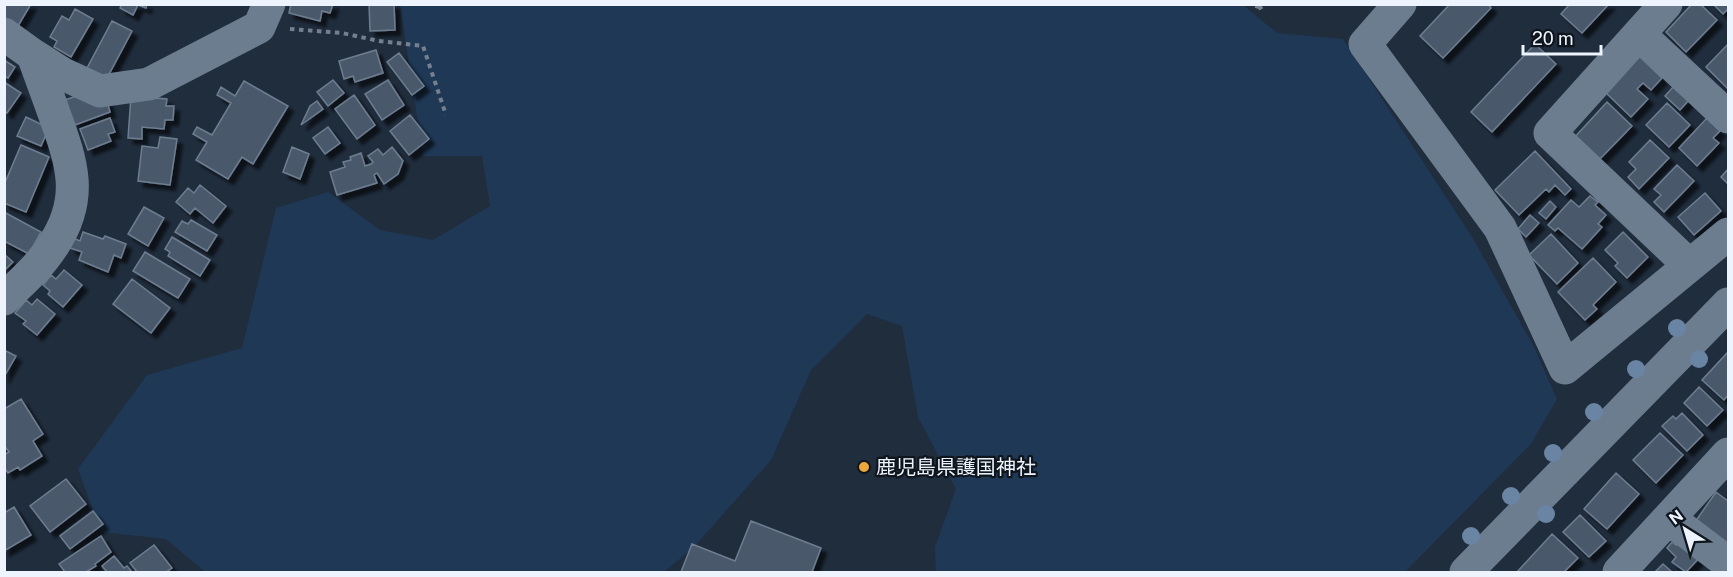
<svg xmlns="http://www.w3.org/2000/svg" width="1733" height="577" font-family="'Public Sans','Noto Sans JP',sans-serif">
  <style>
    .green { fill: #1f3856 }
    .building { fill: #4a596b; stroke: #6e7d90; stroke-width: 1.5; filter: url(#shadow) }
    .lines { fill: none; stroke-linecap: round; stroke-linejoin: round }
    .path { stroke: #757f8d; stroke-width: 4; stroke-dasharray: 4.5 4.5; stroke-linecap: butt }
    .minor { stroke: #6d7d90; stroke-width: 33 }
    .tree { fill: #6a84a4 }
    .poi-dot { fill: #eda83b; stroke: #0f151c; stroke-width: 2 }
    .labels { text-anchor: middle; stroke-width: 4.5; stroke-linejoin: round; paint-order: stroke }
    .poi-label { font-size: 20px; fill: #edf4fd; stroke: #0f151c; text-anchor: start }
  </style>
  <defs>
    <filter id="shadow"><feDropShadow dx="5.5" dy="5.5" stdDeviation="1.5" flood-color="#0009"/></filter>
  </defs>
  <rect width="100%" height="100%" fill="#202d3d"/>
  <path class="green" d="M400,4L1243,5L1277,33L1343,39L1472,237L1534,347L1557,399L1531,444L1405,572H936L935,547L956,489L918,417L902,326L867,314L811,370L771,460L694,547L664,572H205L166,539L101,532L78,469L147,375L242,348L276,208L328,192L380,230L433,240L490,206L482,156H423Z"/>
  <path class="building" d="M4,4H31L18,26L4,18Z
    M122,4H147L146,8L138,5L133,15L120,8Z
    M291,4H333L330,13L322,11L320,21L289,13Z
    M369,4H394L395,30L370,31Z
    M1450,4H1488L1491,8L1443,58L1420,36Z
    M1570,4H1609L1582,33L1561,14Z
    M1692,4H1700L1717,20L1686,52L1666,32Z
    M1713,4H1728V9L1723,14Z
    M75,9L93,19L71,57L54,47L57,41L50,37L62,16L69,20Z
    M112,21L132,31L106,80L86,70Z
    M1535,44L1556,64L1492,132L1471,112Z
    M1728,44V89L1706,67Z
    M376,50L383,73L355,82L353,76L344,79L339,61Z
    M399,53L424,86L412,95L387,62Z
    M1638,55L1662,78L1651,90L1643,83L1637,89L1648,99L1631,117L1604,91Z
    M4,60L15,67L8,78L4,76Z
    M333,80L344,93L328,106L317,92Z
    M388,80L404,105L382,120L365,94Z
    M244,81L288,106L253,164L242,157L228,179L196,160L207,142L193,134L197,127L212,135L231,103L217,95L221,87L235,96Z
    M4,82L21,93L7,113L4,111Z
    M1674,86L1689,100L1680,110L1665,96Z
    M85,93L107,101L110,112L75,125L65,100Z
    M354,95L375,125L357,139L335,109Z
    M131,96L167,99L166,106H174L173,120H165L164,129L142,127V139L128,138Z
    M317,101L323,109L301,125L310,106Z
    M1607,102L1632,126L1597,162L1573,139Z
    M1667,103L1690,125L1669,147L1646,125Z
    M410,115L429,139L409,155L390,131Z
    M26,117L49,128L41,146L17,136Z
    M110,118L115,132L108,134L111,141L88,150L80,129Z
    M1707,118L1720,131L1713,138L1719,143L1697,166L1679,148Z
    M328,127L340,143L325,154L313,138Z
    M160,137L177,139L170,185L138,181L142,146L158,148Z
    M1650,140L1669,158L1639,189L1628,177L1636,169L1629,162Z
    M21,145L49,157L26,212L4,203V185Z
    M292,147L309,154L300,179L283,172Z
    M392,147L403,161L398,174L384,184L377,173L374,175L377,183L337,195L330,172L345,167L343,162L351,160L350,157L361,153L365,166L371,164L373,162L368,156L378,149L383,155Z
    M1535,151L1571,189L1565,195L1555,185L1549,192L1546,189L1519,215L1495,190Z
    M1677,165L1694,181L1664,212L1654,202L1661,195L1654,189Z
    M1728,169V184L1721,177Z
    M200,185L226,206L213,223L195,208L190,214L176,202L188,188L194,193Z
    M1705,193L1721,211L1694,235L1678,217Z
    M1590,196L1598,202L1595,205L1606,215L1598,224L1602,227L1582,249L1558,228L1555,231L1548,225L1571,200L1579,207Z
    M1550,201L1556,207L1546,219L1539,213Z
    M144,207L164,218L148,246L128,234Z
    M4,212L41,232L29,254L4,241Z
    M1530,215L1539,223L1526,237L1518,229Z
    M191,220L217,235L207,251L175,232L182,221L188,224Z
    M83,232L103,239L105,236L126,244L121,258L114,255L108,272L79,260L82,252L70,248L73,238L80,241Z
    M1623,232L1648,257L1627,278L1615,266L1618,263L1605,250Z
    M1551,234L1578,263L1557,284L1529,255Z
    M172,237L210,260L200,276L168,256L170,252L165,249Z
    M145,252L190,279L178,298L133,271Z
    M4,254L13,262L4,271Z
    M1593,258L1616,282L1593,305L1597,309L1585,320L1558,292Z
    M64,270L82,285L63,307L48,294L50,291L43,285L51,275L56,279Z
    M132,279L170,308L151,333L113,304Z
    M37,299L55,314L37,335L23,324L26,321L15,313L26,300L32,305Z
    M4,350L16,356L4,377Z
    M1728,352V395L1724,400L1702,380Z
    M1699,387L1723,410L1707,426L1684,403Z
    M21,399L43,434L33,441L42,456L20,470L18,467L8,473L4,467V455L9,452L4,445V409Z
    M1682,413L1703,435L1687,451L1662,426L1673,416L1676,419Z
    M1660,433L1683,455L1656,483L1633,460Z
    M1616,473L1639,494L1607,529L1584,509Z
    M66,479L86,504L50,532L30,506Z
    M1716,492L1728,501V545L1695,522Z
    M14,507L31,535L4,551V513Z
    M93,511L103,524L70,549L60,536Z
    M1580,515L1606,541L1589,557L1563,532Z
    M751,521L821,548L812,572H681L692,544L735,561Z
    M1552,534L1578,558L1564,572H1517Z
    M101,536L111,552L95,564L96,566L86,572H65L59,564Z
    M1683,537L1703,554L1686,572L1672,562L1676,557L1667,548L1672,542L1676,545Z
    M154,545L172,568L166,572H137L130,563Z
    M114,556L124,568L127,566L132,572H107L102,566Z
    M1663,564L1672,572H1655Z"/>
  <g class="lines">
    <path class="path" d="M1258,4L1256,10L1267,4
      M290,29L342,33L379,41L423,46L446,115"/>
    <path class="minor" d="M1400,4L1365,44L1500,228L1565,368L1728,234
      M1666,4L1550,133L1689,265
      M4,34L33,55L63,74L100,91L149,84L259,27L269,4
      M1639,34L1728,117
      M4,299C22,282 41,265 54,244C84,198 72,163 55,116C48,96 40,75 33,55
      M1670,519L1728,563
      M1466,572L1728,304
      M1619,572L1728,454"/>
  </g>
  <g class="tree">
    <circle cx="1677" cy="328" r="9"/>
    <circle cx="1699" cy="359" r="9"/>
    <circle cx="1636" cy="369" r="9"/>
    <circle cx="1594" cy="412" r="9"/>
    <circle cx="1553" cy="453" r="9"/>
    <circle cx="1511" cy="496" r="9"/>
    <circle cx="1546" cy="514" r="9"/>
    <circle cx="1471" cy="536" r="9"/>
  </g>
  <circle class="poi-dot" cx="864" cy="467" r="6"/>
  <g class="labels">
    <g class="poi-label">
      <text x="876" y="474">鹿児島県護国神社</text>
    </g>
  </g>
  <rect width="1733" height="577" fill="none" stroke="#edf4fd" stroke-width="12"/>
  <g transform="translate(1685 529) rotate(323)" stroke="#0f151c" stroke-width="4.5" paint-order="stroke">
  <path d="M0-4.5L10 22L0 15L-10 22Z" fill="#edf4fd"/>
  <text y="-9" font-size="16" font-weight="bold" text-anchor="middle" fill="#edf4fd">N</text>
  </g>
  <path d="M1523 45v9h78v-9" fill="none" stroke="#edf4fd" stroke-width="3"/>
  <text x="1532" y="45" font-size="18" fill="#edf4fd" stroke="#0f151c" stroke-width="4.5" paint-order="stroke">20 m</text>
</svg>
